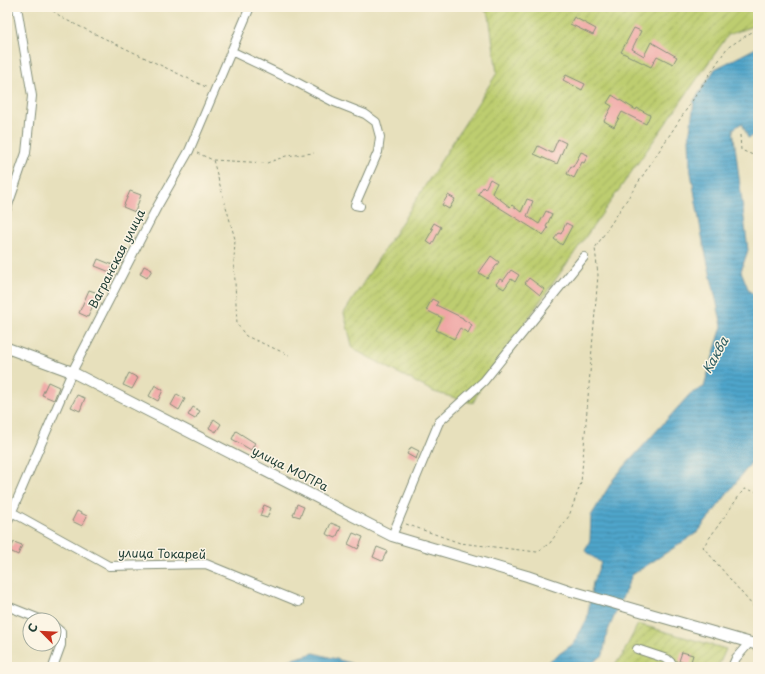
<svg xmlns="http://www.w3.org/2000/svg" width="765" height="674" font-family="'Playpen Sans',sans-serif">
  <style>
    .garden { fill: url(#garden-furrows); stroke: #6e8552 }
    .water { fill: url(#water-rules); stroke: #377180 }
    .building { fill: #f0a7a6 }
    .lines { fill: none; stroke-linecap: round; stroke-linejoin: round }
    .minor-casing { stroke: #838e78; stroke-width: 10 }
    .major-casing { stroke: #838e78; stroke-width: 12 }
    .path { stroke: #838e78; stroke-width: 1; stroke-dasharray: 3 3; stroke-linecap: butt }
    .minor { stroke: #fff; stroke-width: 8 }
    .major { stroke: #fff; stroke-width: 10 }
    .labels { text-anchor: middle; stroke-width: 3; stroke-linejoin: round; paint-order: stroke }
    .street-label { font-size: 12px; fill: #1f3d34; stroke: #fcf5e5 }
    .water-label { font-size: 13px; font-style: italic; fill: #2d5c61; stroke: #fcf5e5 }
  </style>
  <defs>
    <pattern id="garden-furrows" width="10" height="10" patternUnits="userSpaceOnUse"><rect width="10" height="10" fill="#bdcd70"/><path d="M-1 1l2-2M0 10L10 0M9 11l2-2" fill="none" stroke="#99a85d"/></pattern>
    <pattern id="water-rules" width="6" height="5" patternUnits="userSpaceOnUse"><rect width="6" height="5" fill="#4fa5cb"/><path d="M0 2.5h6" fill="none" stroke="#4188a6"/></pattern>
  </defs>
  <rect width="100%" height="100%" fill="#fcf5e5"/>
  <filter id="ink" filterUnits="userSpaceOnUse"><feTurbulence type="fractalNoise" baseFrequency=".025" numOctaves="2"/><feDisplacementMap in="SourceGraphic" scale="8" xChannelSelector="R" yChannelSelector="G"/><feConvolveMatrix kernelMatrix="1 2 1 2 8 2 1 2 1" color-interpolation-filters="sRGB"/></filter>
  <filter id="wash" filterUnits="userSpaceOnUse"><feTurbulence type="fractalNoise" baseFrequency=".012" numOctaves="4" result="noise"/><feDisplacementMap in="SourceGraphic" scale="16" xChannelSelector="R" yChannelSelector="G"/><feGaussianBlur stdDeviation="0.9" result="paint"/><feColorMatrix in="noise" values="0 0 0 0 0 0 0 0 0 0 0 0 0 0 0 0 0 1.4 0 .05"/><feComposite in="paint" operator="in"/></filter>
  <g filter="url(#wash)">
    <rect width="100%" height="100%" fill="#e7e0bc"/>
    <path class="garden" d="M481,7H758V24L728,35L484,381L473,403L434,392L353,349L344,313L497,73L489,15Z
      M638,624L726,649L718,667H612L622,656Z"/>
    <path class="water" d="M758,47V133L748,138L742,123L733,129L748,250L741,271L749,291L758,297V447L751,463L698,532L632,575L607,633L603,655L587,667H541L573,644L587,619L593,582L601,563L585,551L590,540L591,516L614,478L690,394L704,387L722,326L703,242L690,167L689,139L694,101L715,69Z
      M314,653L347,662L360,667H264Z"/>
    <g id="blocks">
      <path class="building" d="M574,17L596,29L593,35L570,24Z
        M634,28L641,31L632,49L644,56L651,42L677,57L673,64L657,56L651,67L621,52Z
        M566,75L585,84L582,90L563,80Z
        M612,95L636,110L637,108L650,115L646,124L622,112L614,127L604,121L612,106L607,103Z
        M558,139L566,143L557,164L534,154L538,146L552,153Z
        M581,152L588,155L584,163L582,162L574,178L567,174L571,166L573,167Z
        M490,179L497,183L492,193L510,207L512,205L521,212L527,199L533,201L527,216L539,224L546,211L552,214L546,227L548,228L543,235L478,194L483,187L485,189Z
        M130,191L141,195L135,212L123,207Z
        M448,195L455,199L449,209L442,205Z
        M434,223L441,227L432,245L426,241L433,229L431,228Z
        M566,223L572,226L562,245L554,239L559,233L561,234Z
        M491,256L499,262L487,278L479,273Z
        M98,259L113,265L110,272L95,266Z
        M144,266L152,270L147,278L140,274Z
        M511,270L519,275L515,282L511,279L504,289L496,284L500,279L503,281Z
        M529,278L544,289L540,295L525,283Z
        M89,290L98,293L88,317L79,313Z
        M432,299L438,302L436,305L463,318V319L472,325L468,333L460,328L454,339L436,330L442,318L426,310Z
        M129,373L138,378L132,389L123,385Z
        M48,382L59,387L54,400L42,395Z
        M155,385L163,390L158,401L149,396Z
        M177,394L185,399L179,410L171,405Z
        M77,395L85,398L80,411L71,407Z
        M193,407L200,411L195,419L188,415Z
        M214,419L221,424L216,432L209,428Z
        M236,431L255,443L251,450L232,439Z
        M411,447L419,451L416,459L407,454Z
        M297,504L304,507L300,517L293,515Z
        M264,505L271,508L267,518L260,516Z
        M77,511L87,516L82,526L72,521Z
        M331,523L341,527L336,538L326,534Z
        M353,533L363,537L358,549L348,544Z
        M14,542L22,545L18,555L10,551Z
        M377,547L387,551L382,561L373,557Z
        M682,652L693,655L690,665L679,661Z"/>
    </g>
  </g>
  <g filter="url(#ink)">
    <use href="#blocks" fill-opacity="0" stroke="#838e78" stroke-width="1"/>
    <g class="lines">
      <g class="minor-casing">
        <path id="minor" d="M231,51L296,82L332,101L365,114L376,122L380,137L378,152L355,205L360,206
          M7,208L26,153L32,96L17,7
          M8,510L109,566L206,564L299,602
          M7,523L72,372L157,207L189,151L250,7
          M392,536L439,422L484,381L584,257
          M7,606L42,620
          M637,649L667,659L676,667
          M53,667L61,645V632L54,626
          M732,667L736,658L750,642"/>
      </g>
      <g class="major-casing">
        <path id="major" d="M7,348L72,372L392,536L527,576L571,591L758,645"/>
      </g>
      <path class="path" d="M48,7L64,19L208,88
        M740,135L741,150L758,157
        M197,153L213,160L235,239L234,261L237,324L246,336L289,355
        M213,160L267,163L286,156L314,153
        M758,492L744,489L703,547L758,612
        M406,524L460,543L537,552L550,543L569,516L581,483L598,275L595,248L727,48L758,28"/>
      <use href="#minor" class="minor"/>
      <use href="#major" class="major"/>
    </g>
  </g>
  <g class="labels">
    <g class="street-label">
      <text transform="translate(117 259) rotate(-63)" y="4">Вагранская улица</text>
      <text transform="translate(290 469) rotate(27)" y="4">улица МОПРа</text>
      <text transform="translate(162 554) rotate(1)" y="4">улица Токарей</text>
    </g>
    <g class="water-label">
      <text transform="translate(715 355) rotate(-61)" y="5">Каква</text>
    </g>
  </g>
  <rect width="765" height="674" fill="none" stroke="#fcf5e5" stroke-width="24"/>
  <g transform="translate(42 632) rotate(294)"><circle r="19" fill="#fcf5e5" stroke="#a4ab9e"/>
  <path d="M0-3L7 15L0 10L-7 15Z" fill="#c8321e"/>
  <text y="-6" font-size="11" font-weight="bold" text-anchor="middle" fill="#1f3d34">С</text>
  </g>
</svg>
